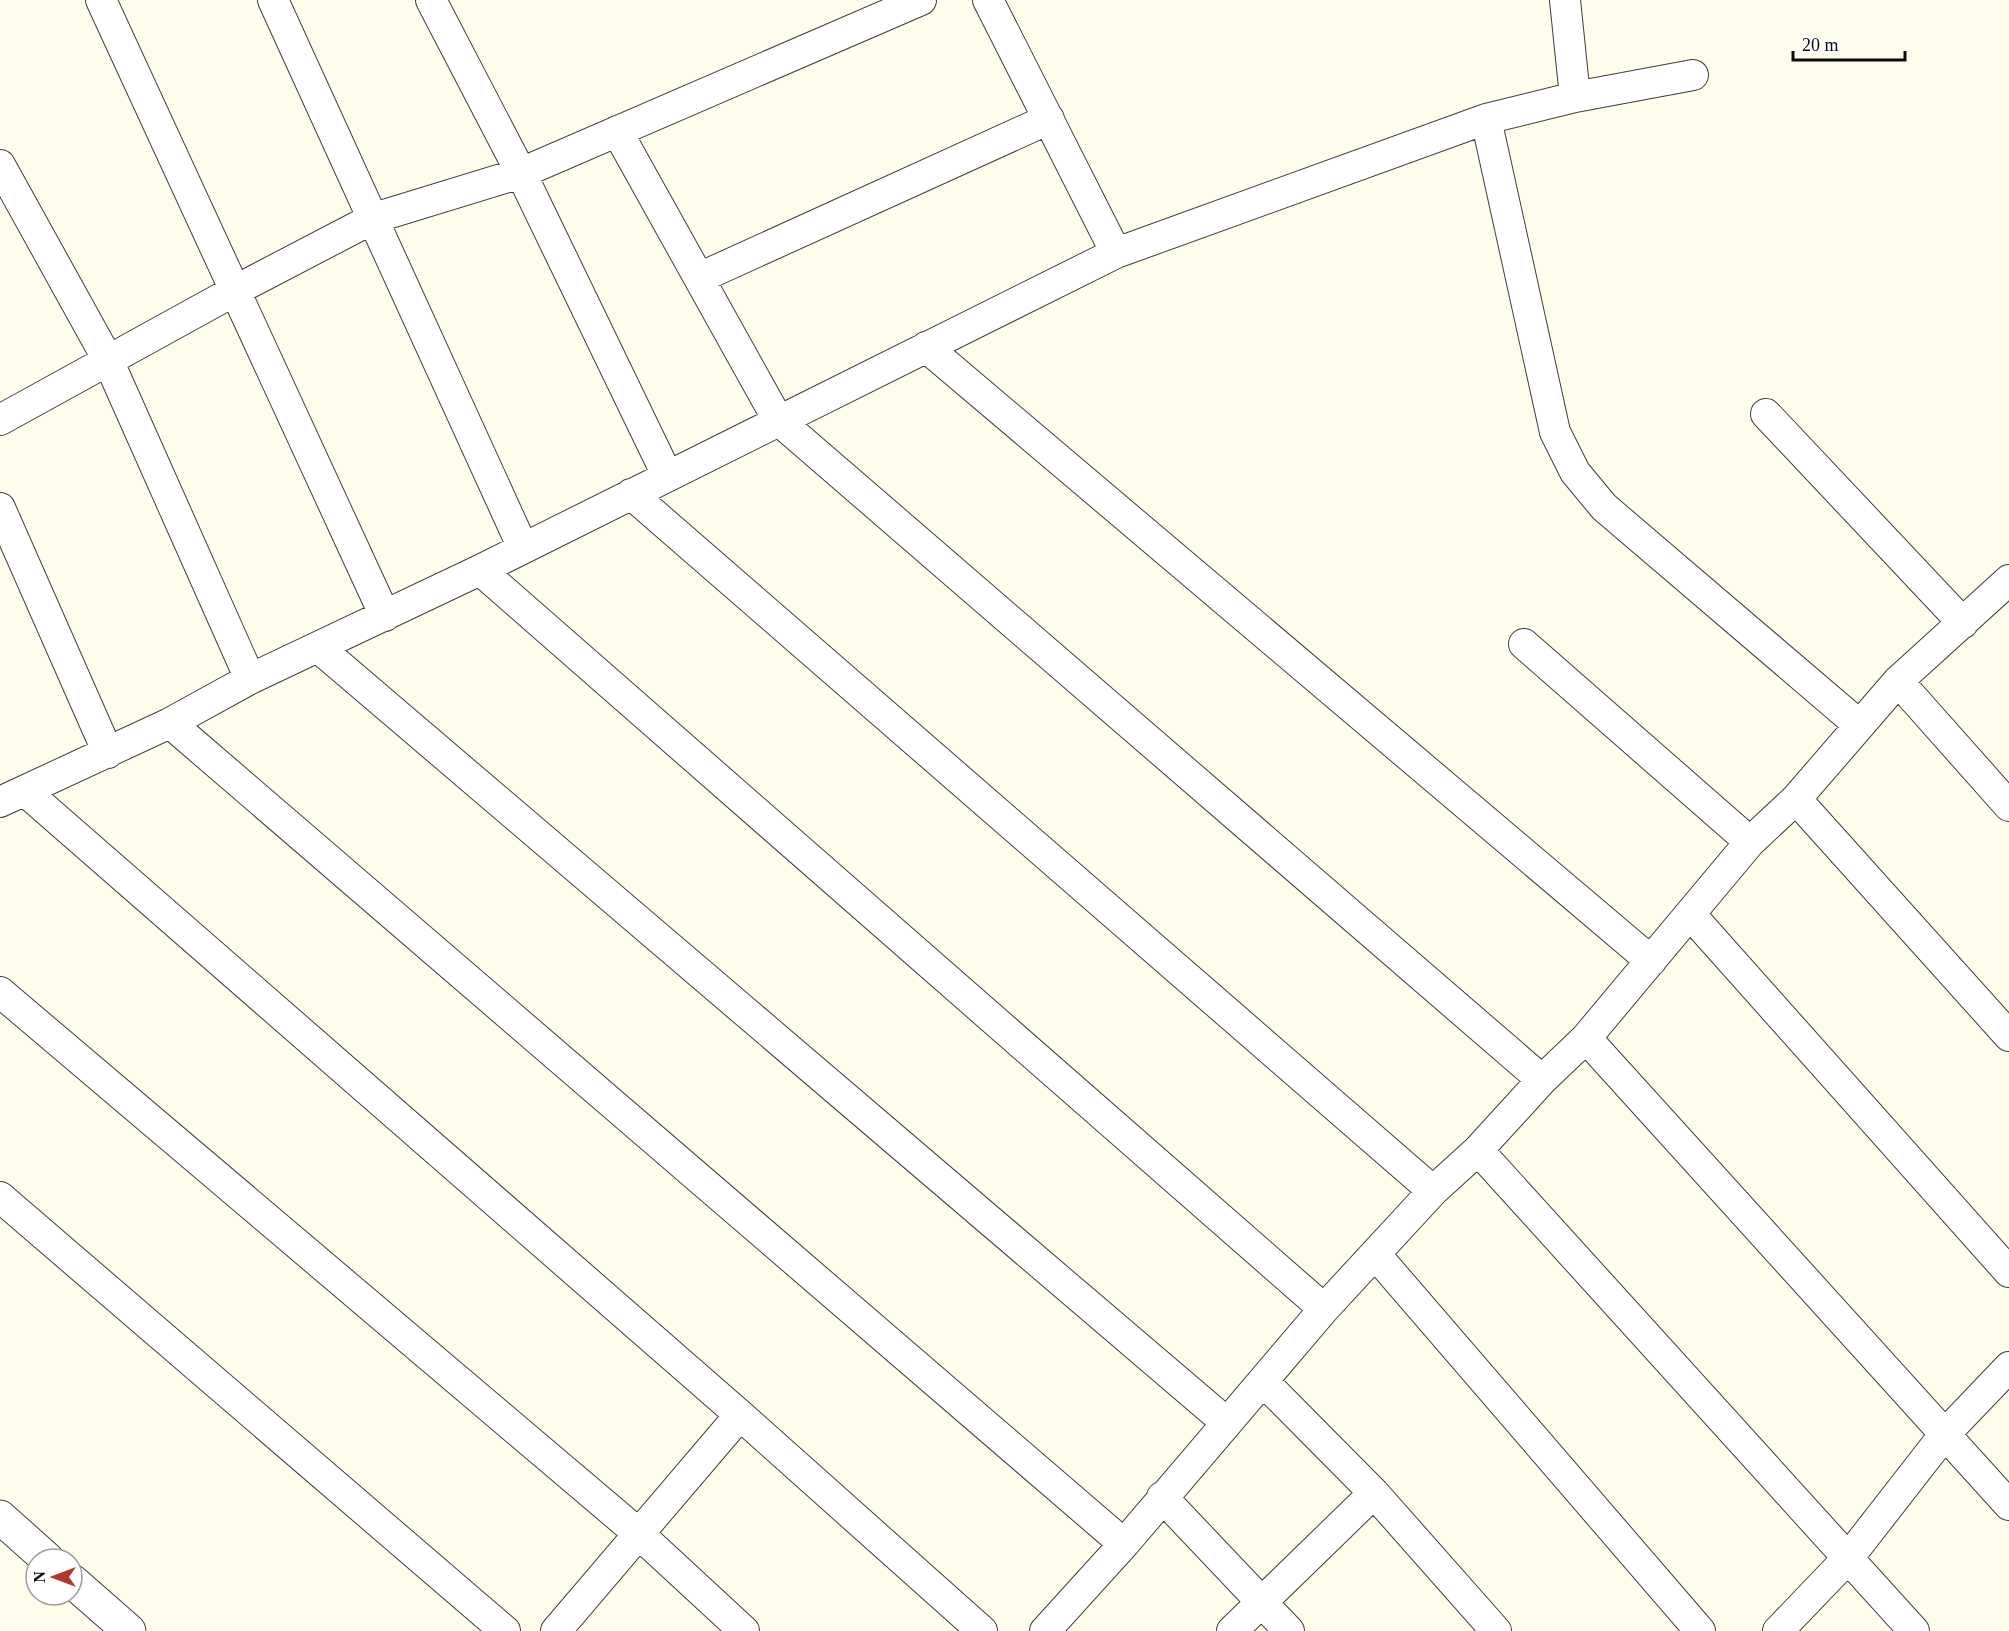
<svg xmlns="http://www.w3.org/2000/svg" width="2009" height="1631" font-family="Georgia,serif">
  <style>
    .lines { fill: none; stroke-linecap: round; stroke-linejoin: round }
    .minor-casing { stroke: #3e3e3e; stroke-width: 32 }
    .tertiary-casing { stroke: #3e3e3e; stroke-width: 35 }
    .minor { stroke: #fff; stroke-width: 30 }
    .tertiary { stroke: #fff; stroke-width: 33 }
  </style>
  <rect width="100%" height="100%" fill="#fefceb"/>
  <g class="lines">
    <g class="minor-casing">
      <path id="minor" d="M101,0L385,616
        M273,0L523,548
        M431,0L521,173L667,475
        M988,0L1116,253
        M1565,0L1575,97
        M1486,119L1555,432L1575,472L1604,507L1858,724
        M617,131L778,420L1542,1080
        M0,165L108,360L250,679
        M699,278L1049,119
        M926,347L1651,961
        M1766,414L1963,623
        M0,420L236,290L374,218L521,173L921,0
        M631,494L1433,1191
        M0,508L108,753
        M480,570L1324,1309
        M1524,644L1750,842
        M319,648L1227,1423
        M1898,681L2009,806
        M170,723L1124,1544
        M26,792L740,1415L982,1631
        M1796,799L2009,1036
        M0,802L170,723L250,679L480,570L1116,253L1486,119L1575,97L1693,75
        M1690,914L2009,1272
        M0,992L638,1533L744,1631
        M1586,1038L2009,1505
        M1478,1150L1914,1631
        M0,1197L505,1631
        M1376,1255L1700,1631
        M1263,1381L1374,1493L1496,1631
        M1162,1497L1289,1631
        M556,1631L740,1415
        M1045,1631L1124,1544L1324,1309L1433,1191L1478,1150L1542,1080L1586,1038L1750,842L1796,799L1898,681L2009,580
        M1232,1631L1374,1493
        M1778,1631L1849,1557L1944,1435L2009,1367"/>
    </g>
    <g class="tertiary-casing">
      <path id="tertiary" d="M0,1517L47,1559
        M72,1581L129,1631"/>
    </g>
    <use href="#minor" class="minor"/>
    <use href="#tertiary" class="tertiary"/>
  </g>
  <g transform="translate(54 1577) rotate(270)"><circle r="28" fill="#ffffff" stroke="#9d9d9d" stroke-width="1.5"/>
  <path d="M0-4.5L10 22L0 15L-10 22Z" fill="#b2372d"/>
  <text y="-9" font-size="16" font-weight="bold" text-anchor="middle" fill="#0b0b0b">N</text>
  </g>
  <path d="M1793 51v9h112v-9" fill="none" stroke="#0b0b0b" stroke-width="3"/>
  <text x="1802" y="51" font-size="18" fill="#0b0b0b" stroke="#ffffff" stroke-width="4.5" paint-order="stroke">20 m</text>
</svg>
